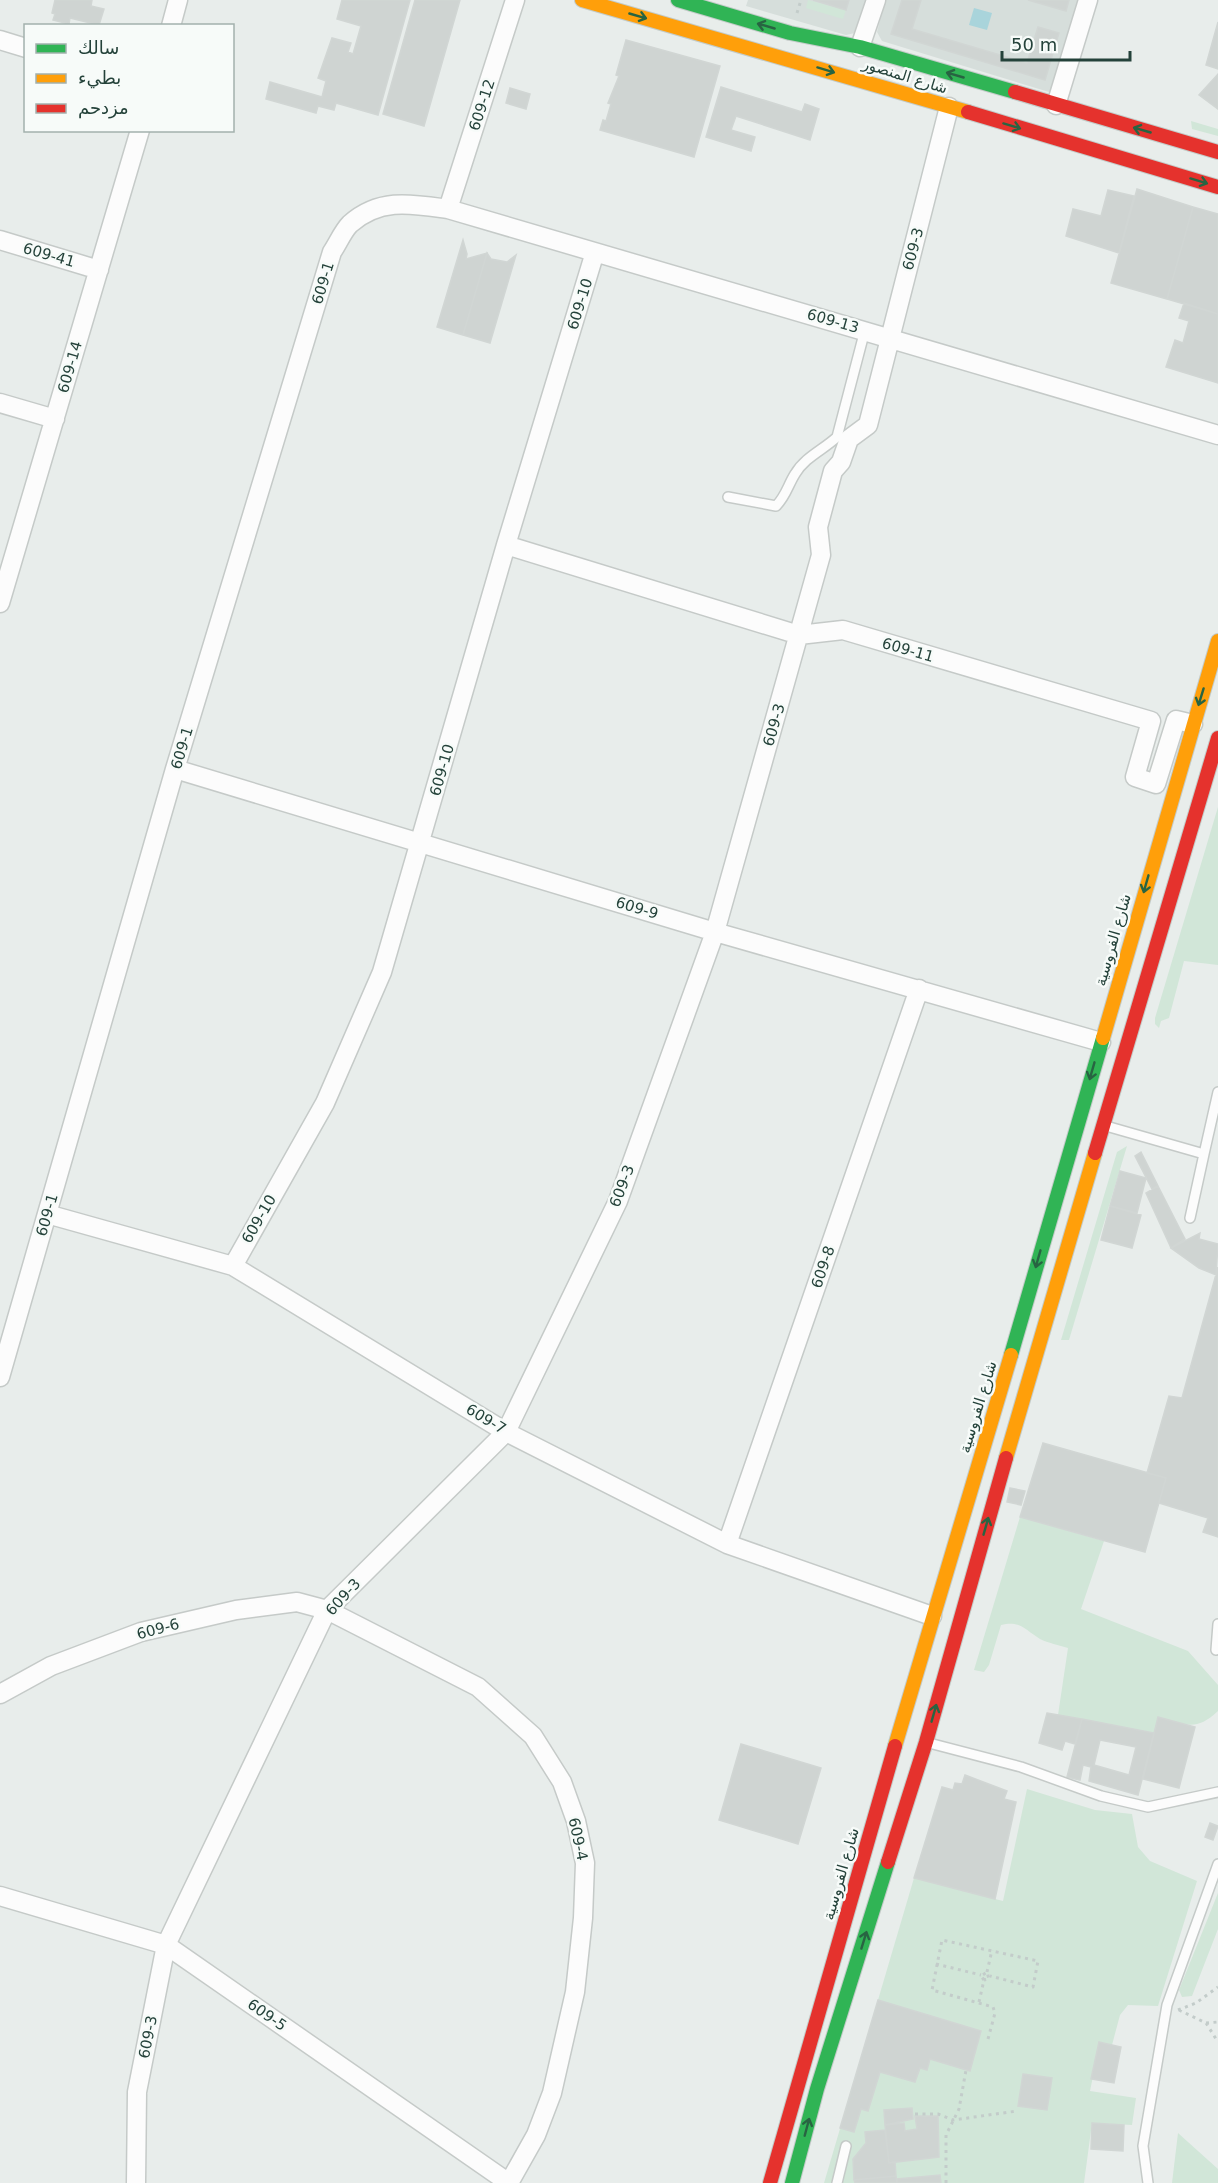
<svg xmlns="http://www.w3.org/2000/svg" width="1218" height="2183" font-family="'DejaVu Sans',Vazirmatn,sans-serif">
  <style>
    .built { fill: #d6dedb }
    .green { fill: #d1e6d8 }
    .water { fill: #a9d4db }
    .building { fill: #cfd4d2; stroke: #d1d6d4; stroke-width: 1.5; fill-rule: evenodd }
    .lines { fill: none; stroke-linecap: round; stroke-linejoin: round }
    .lane-casing { stroke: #c5cac8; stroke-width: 12 }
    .street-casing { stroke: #c5cac8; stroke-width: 21 }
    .fast-casing { stroke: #c3cbc8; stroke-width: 16 }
    .slow-casing { stroke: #c3cbc8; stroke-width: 16 }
    .jam-casing { stroke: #c3cbc8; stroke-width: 16 }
    .path { stroke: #c3ccca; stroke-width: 3; stroke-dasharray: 3 4.5; stroke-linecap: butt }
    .lane { stroke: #fcfcfc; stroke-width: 9 }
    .street { stroke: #fcfcfc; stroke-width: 18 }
    .fast { stroke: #30b455; stroke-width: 14 }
    .slow { stroke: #ff9f0a; stroke-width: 14 }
    .jam { stroke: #e5322d; stroke-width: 14 }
    .oneway { stroke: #286442 }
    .labels { text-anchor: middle; stroke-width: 5; stroke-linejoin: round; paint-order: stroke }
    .street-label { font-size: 15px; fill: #24423a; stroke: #f7fbf9 }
  </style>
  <rect width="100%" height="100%" fill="#e8edeb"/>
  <path class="built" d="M748,0H869L859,32L846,35L746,6Z
    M885,0H1081L1056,88L1049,92L882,41L877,32Z"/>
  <path class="green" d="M808,0L846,10L843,19L806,8Z
    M1191,121L1218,129V136L1192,129Z
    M1218,807V965L1184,961L1169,1018L1161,1021L1159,1028L1155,1024V1018Z
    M1127,1146L1069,1340H1061L1117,1152Z
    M1020,1517L1104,1541L1081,1609L1188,1651L1218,1685V1711C1196,1732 1186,1724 1158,1718L1154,1733L1058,1715L1068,1648C1059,1645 1048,1643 1040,1639C1025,1630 1020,1620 1001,1625L989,1665L984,1672L974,1670Z
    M1027,1789L1095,1810L1132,1814L1138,1847L1150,1861L1197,1881L1158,2006L1128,2005L1120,2015L1112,2045L1100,2042L1090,2091L1136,2098L1132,2125L1092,2123L1084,2183H824L914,1878L1003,1901Z
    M1218,1893V1929L1192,1996L1182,1997L1179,1990Z
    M1178,2133L1218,2169V2183H1172Z"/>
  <path class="water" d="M974,8L992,13L987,30L969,25Z"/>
  <path class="building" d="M55,0H92L91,6L104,9L99,25L70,18L69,24L53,20L55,14L52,13Z
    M342,0H410L378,115L336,103L334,110L318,106L316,113L266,99L270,82L322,97L326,81L318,78L332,38L351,43L348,52L353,54L361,26L337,19Z
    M415,0H460L424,126L383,114Z
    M813,0H849L846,10Z
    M902,0H921L912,29L1027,63L1038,27L1059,33L1045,80L891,34Z
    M1028,0H1069L1066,11Z
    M1218,22V69L1206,65Z
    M626,40L720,66L694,157L600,130L603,120L606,121L611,104L608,103L619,76L616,75Z
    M1218,74V109L1199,95Z
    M721,87L802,112L805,104L819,109L810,140L736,116L731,130L755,137L751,151L706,137Z
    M510,88L530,94L526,109L506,103Z
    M1137,189L1193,207L1167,299L1111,283Z
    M1108,190L1134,196L1119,253L1066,236L1073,209L1101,216Z
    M1193,207L1218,214V314L1167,299Z
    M463,240L467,254L466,259L487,253L463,335L437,327Z
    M487,253L491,259L507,262L516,255L490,343L463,335Z
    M1184,303L1218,314V383L1166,367L1175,340L1183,343L1189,321L1179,318Z
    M1141,1152L1158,1186L1152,1189L1135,1156Z
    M1120,1171L1146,1178L1137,1213L1110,1206Z
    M1158,1186L1185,1239L1171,1248L1146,1193Z
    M1110,1206L1141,1215L1132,1248L1101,1240Z
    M1200,1233L1199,1239L1218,1244L1216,1275L1199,1268L1171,1248Z
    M1218,1267V1537L1203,1532L1208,1518L1159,1503L1166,1478L1147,1473L1169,1396L1182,1398Z
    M1043,1443L1166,1478L1145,1552L1020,1517Z
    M1010,1488L1025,1491L1021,1505L1007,1502Z
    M1047,1713L1082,1719L1075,1744L1065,1741L1062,1750L1039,1743Z
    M1158,1717L1195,1727L1179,1788L1143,1779Z
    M1082,1719L1154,1733L1138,1795L1089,1781L1091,1767L1083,1765L1080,1780L1067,1777ZM1100,1740L1136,1747L1129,1775L1094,1765Z
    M741,1744L821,1768L798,1844L719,1820Z
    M965,1775L1007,1791L1004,1799L1016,1802L995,1899L914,1878L942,1787L953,1790L955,1783L962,1784Z
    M1210,1823L1218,1826L1213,1840L1205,1837Z
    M878,2000L981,2031L970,2071L930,2059L927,2070L920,2068L915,2082L880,2072L868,2111L861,2109L854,2132L840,2128Z
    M1099,2042L1121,2047L1114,2083L1091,2079Z
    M1023,2074L1052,2078L1047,2110L1018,2106Z
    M912,2108L913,2119L885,2125L884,2110Z
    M915,2116H938L939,2157L889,2163L885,2125L904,2123L905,2131L917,2129Z
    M1092,2123L1124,2125L1123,2151L1091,2149Z
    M885,2130L889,2163L895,2162L896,2176L854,2180L853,2159L866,2143L865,2132Z
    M940,2175L941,2183H897V2179Z
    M896,2176L897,2183H855L854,2180Z"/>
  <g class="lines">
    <g class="lane-casing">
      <path id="lane" d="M728,497L776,506C786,496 788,485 795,474C805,457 823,450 837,437L865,330
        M1106,1126L1204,1154L1218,1092
        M1190,1218L1204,1154
        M1216,1650L1218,1624
        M929,1743L1021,1767L1101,1796L1148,1807L1218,1792
        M837,2183L846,2146
        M1148,2183L1143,2146L1167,2005L1218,1864"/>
    </g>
    <g class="street-casing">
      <path id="street" d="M171,26L178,0
        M0,40L26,48
        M860,47L876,0
        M1056,105L1088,0
        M448,209L515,0
        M0,240L99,270
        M0,403L55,419
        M506,545L799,635L843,630L1151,721L1135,777L1156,784L1176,720L1193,724
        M0,603L140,130
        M175,769L715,932L1101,1042
        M47,1214L233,1266L506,1432L727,1544L932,1616
        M233,1266L325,1103L382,972L506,545L595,252
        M0,1377L175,769L332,252C338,243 343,231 350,224C380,197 413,204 448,209L1218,435
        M727,1544L919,989
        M0,1694L51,1666L141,1632L236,1610L297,1602L327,1610L478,1687L533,1736L562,1782L576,1821L585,1863L583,1918L575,1992L552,2093L536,2135L509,2183
        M0,1896L166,1945L509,2183
        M136,2183L137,2092L166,1945L327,1610L506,1432L618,1201L715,932L821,555L818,527L833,471L841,462L849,439L868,425L949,107"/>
    </g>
    <g class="fast-casing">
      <path id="fast" d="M678,0L790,33L860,47L1015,92
        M1011,1355L1103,1038
        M792,2183L817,2089L888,1862"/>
    </g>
    <g class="slow-casing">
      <path id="slow" d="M582,0L968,112
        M1103,1038L1218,641
        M1006,1458L1095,1153
        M895,1746L1011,1355"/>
    </g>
    <g class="jam-casing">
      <path id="jam" d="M1015,92L1218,152
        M968,112L1218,187
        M1095,1153L1218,738
        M888,1862L926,1742L1006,1458
        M770,2183L895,1746"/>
    </g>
    <path class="path" d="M797,13L801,0
      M936,1964L981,1975
      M987,1972L992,1950
      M979,2002L984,1980L981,1976L987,1972L989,1979L984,1980
      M1178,2010L1196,2003L1218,1987
      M1179,2010L1206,2023L1218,2042
      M1206,2023L1218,2022
      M988,2039L995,2013L993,2007L932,1990L942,1940L1038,1961L1033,1987L990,1976
      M915,2114H938L953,2120L1017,2111
      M946,2183V2135L959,2109L966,2070"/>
    <use href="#lane" class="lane"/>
    <use href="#street" class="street"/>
    <use href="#fast" class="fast"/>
    <use href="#slow" class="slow"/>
    <use href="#jam" class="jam"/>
  </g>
  <defs><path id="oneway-shaft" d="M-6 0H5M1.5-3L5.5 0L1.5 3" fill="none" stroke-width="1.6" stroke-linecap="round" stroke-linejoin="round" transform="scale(1.5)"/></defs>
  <g class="oneway">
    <use href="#oneway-shaft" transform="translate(638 16) rotate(16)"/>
    <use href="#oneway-shaft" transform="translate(766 26) rotate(-164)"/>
    <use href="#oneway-shaft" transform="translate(826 70) rotate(17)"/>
    <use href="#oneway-shaft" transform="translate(955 75) rotate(-164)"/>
    <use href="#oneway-shaft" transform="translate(1012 126) rotate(17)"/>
    <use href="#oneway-shaft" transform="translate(1142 130) rotate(-164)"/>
    <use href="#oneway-shaft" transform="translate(1199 181) rotate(17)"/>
    <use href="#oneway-shaft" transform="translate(1201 697) rotate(107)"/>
    <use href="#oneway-shaft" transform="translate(1146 884) rotate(106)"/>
    <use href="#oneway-shaft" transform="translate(1092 1071) rotate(106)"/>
    <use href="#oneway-shaft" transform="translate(1038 1259) rotate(106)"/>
    <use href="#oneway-shaft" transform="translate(986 1526) rotate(-74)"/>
    <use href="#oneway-shaft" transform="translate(934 1713) rotate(-74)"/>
    <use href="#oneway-shaft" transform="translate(864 1940) rotate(-73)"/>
    <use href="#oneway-shaft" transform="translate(807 2127) rotate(-75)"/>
  </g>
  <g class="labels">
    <g class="street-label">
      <text transform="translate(905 76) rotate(17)" y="5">شارع المنصور</text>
      <text transform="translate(482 105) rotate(-72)" y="5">609-12</text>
      <text transform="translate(913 249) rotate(-75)" y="5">609-3</text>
      <text transform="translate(49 255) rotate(16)" y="5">609-41</text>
      <text transform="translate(323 283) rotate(-73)" y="5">609-1</text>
      <text transform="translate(580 304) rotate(-73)" y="5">609-10</text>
      <text transform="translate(833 321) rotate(16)" y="5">609-13</text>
      <text transform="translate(70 367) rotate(-74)" y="5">609-14</text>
      <text transform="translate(908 650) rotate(16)" y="5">609-11</text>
      <text transform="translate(774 725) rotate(-74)" y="5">609-3</text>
      <text transform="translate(182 748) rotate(-73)" y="5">609-1</text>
      <text transform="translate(442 770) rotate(-74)" y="5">609-10</text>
      <text transform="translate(637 908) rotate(17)" y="5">609-9</text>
      <text transform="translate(1113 940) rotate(-74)" y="5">شارع الفروسية</text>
      <text transform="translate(622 1186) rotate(-69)" y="5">609-3</text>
      <text transform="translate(47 1215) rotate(-74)" y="5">609-1</text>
      <text transform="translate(259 1219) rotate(-60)" y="5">609-10</text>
      <text transform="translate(823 1267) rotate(-71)" y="5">609-8</text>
      <text transform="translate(978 1407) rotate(-73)" y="5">شارع الفروسية</text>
      <text transform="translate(486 1419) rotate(31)" y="5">609-7</text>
      <text transform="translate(343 1597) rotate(-48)" y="5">609-3</text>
      <text transform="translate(158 1629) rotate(-15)" y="5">609-6</text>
      <text transform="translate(578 1839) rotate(78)" y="5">609-4</text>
      <text transform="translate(841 1874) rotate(-74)" y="5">شارع الفروسية</text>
      <text transform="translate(267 2015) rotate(35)" y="5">609-5</text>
      <text transform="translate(148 2037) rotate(-79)" y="5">609-3</text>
    </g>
  </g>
  <rect x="24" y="24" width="210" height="108" fill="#f7fbf9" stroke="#a3b1ad" stroke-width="1.5"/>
  <rect x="36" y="44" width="30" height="9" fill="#30b455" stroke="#a3b1ad" stroke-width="1.5"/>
  <text x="78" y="54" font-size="18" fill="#24423a">سالك</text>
  <rect x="36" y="74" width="30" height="9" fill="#ff9f0a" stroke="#a3b1ad" stroke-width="1.5"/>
  <text x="78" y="84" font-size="18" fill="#24423a">بطيء</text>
  <rect x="36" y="104" width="30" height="9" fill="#e5322d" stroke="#a3b1ad" stroke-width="1.5"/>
  <text x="78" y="114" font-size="18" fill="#24423a">مزدحم</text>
  <path d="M1002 51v9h128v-9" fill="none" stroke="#24423a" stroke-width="3"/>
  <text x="1011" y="51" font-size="18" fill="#24423a" stroke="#f7fbf9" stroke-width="4.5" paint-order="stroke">50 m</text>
</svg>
